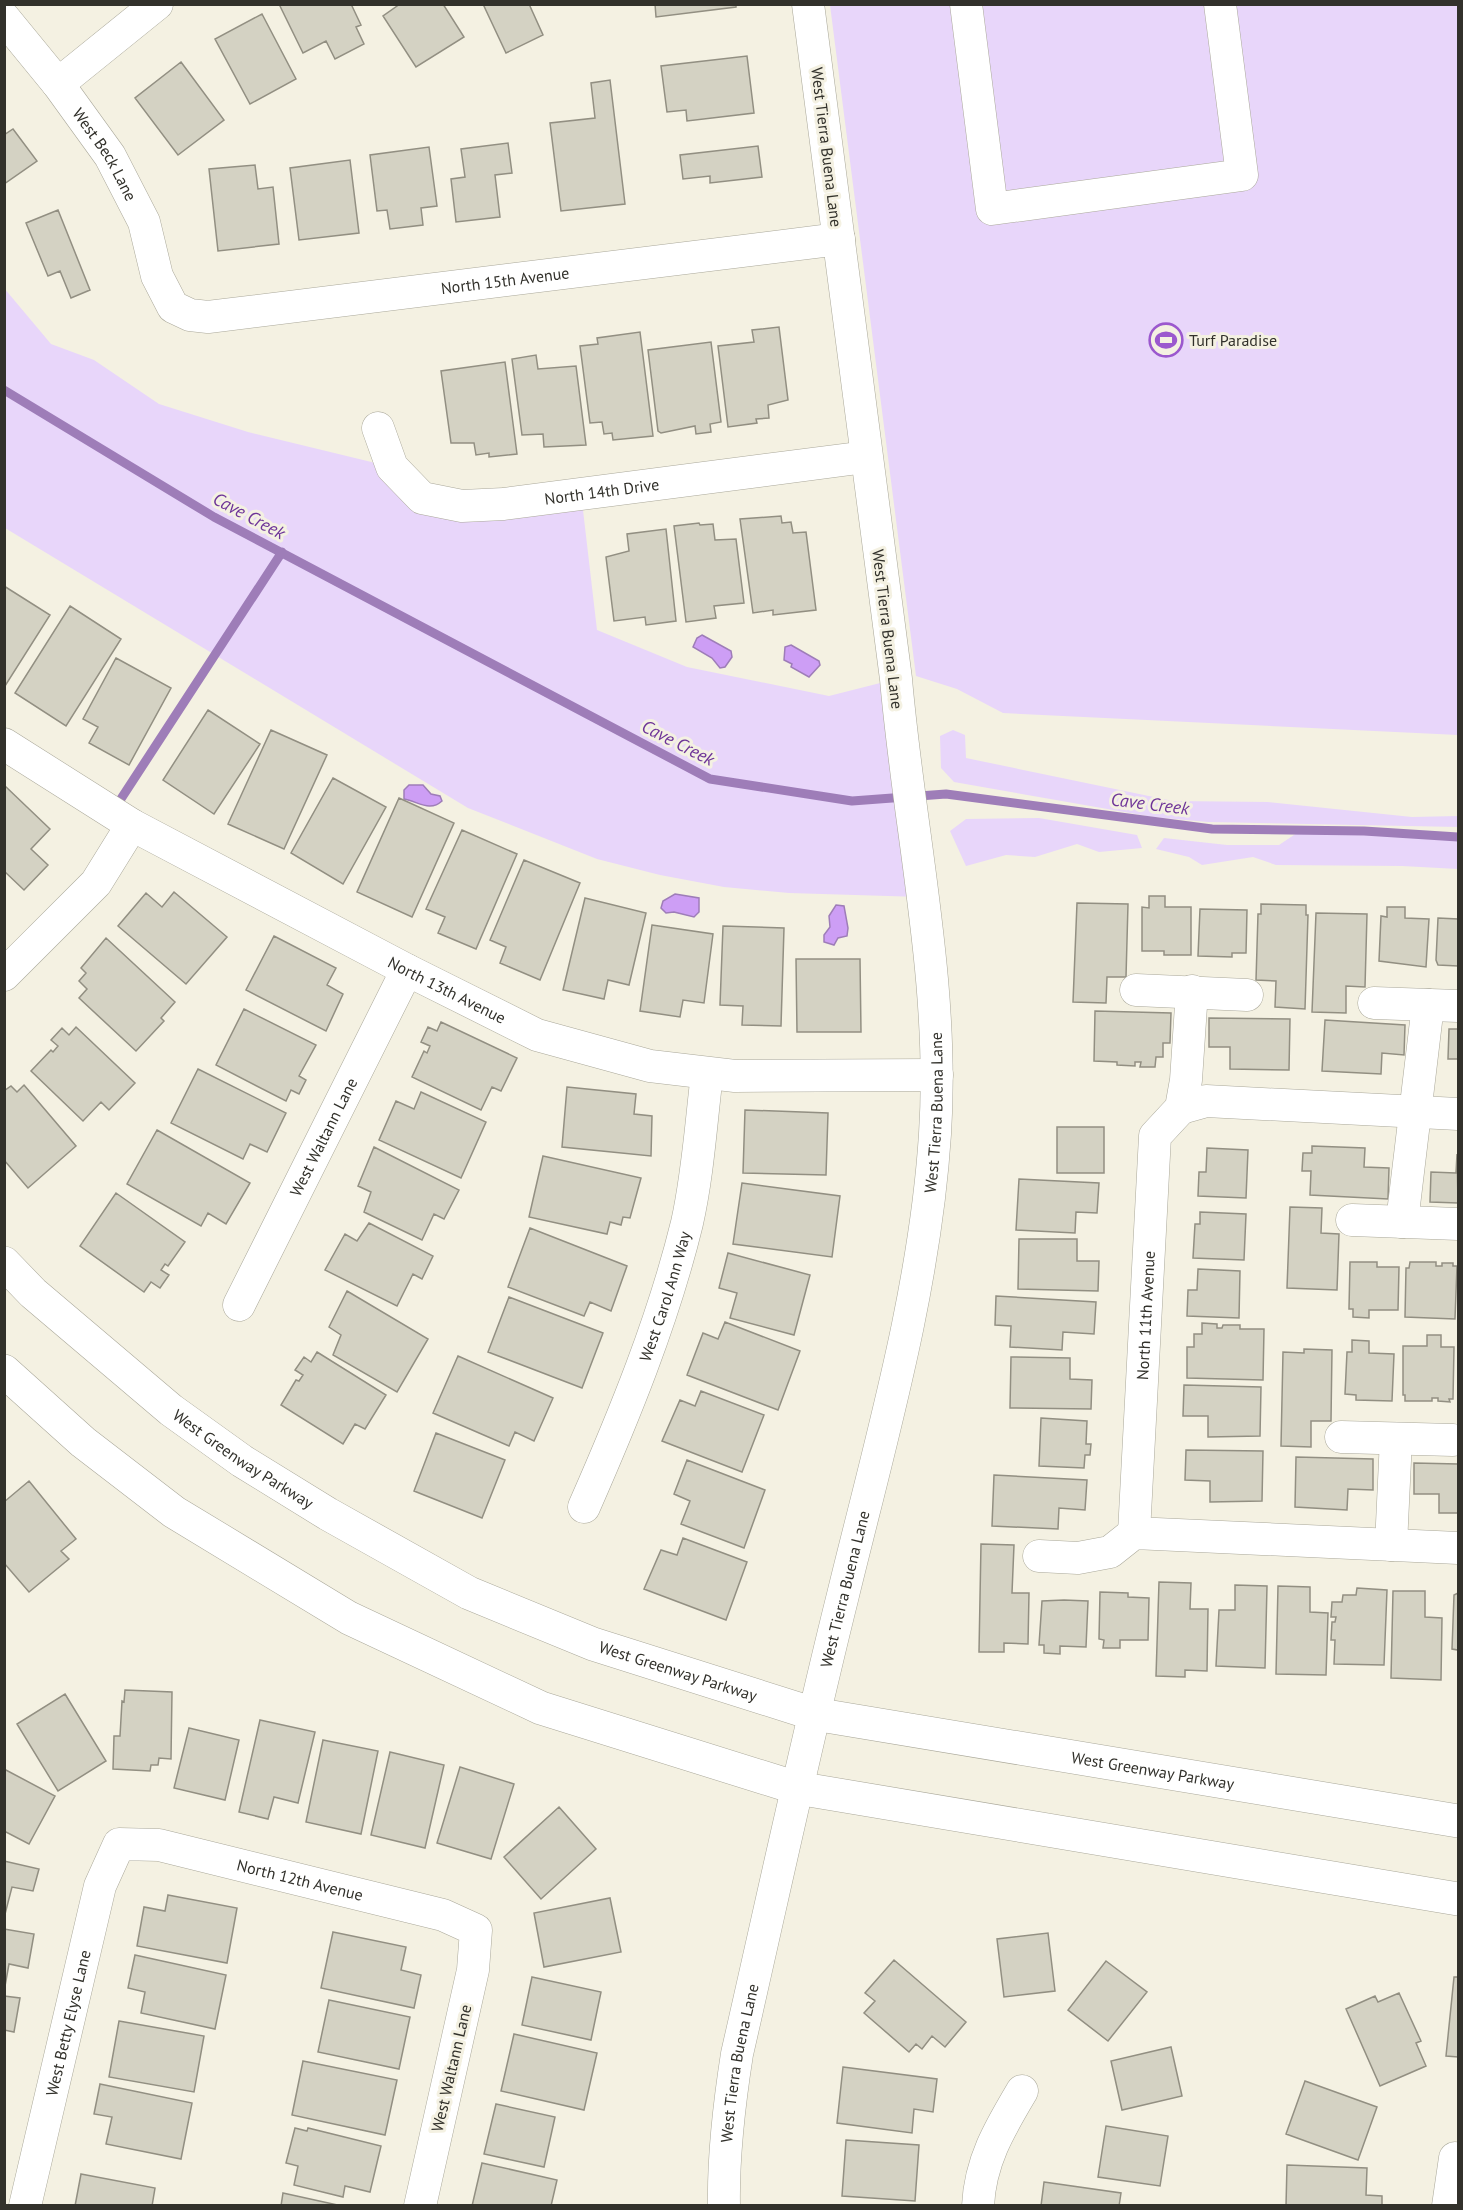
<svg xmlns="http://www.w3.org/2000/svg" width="1463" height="2210" font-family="'PT Sans',sans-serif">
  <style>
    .green { fill: #e8d6fa }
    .water { fill: #cd9ef5; stroke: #9e7db8; stroke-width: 1.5 }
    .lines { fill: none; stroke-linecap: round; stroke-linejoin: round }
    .stream { stroke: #9e7db8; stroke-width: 9 }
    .building { fill: #d4d2c3; stroke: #928f82; stroke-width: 1.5 }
    .minor-casing { stroke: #aaa89a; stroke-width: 33 }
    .major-casing { stroke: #aaa89a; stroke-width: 34 }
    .minor { stroke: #fff; stroke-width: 32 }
    .major { stroke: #fff; stroke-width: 33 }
    .labels { text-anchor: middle; stroke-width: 6; stroke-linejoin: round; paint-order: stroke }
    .street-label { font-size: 16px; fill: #32312b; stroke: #f4f1e2 }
    .poi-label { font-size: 16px; fill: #32312b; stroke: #f4f1e2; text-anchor: start }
    .water-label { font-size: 18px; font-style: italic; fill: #6e3498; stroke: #f4f1e2 }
  </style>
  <rect width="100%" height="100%" fill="#f4f1e2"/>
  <path class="green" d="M830,5H1458V735L1003,713L957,689L916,676Z
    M4,288L51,344L94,360L159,404L248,432L392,467L422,498L581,493L597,630L687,667L829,696L896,679L921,897L789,893L724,887L660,875L597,859L468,808L5,528Z
    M953,730L965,735L966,758L1173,801L1268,802L1412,817L1458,816V827L1208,822L1153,817L954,782L941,768L940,736Z
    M1039,818L1137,835L1142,848L1099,852L1077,844L1035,857L1006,855L966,866L950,831L966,819Z
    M1297,833L1458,837V869L1402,866L1276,865L1253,857L1202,865L1189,857L1156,849L1164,838L1227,845H1279Z"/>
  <path class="water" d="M702,635L731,651L732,657L725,667L720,668L712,658L693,647L697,638Z
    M791,645L819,661L820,665L809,677L791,667L792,664L784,660L785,647Z
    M409,785H423L431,794L440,796L442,801C430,812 419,802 404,799V790Z
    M675,894L699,898V912L694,917L674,912L666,913L661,908L663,901Z
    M836,905L844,906L848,928L847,936L838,938L834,945L824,942V935L830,927L829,916Z"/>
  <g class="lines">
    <path class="stream" d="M4,390L214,517L710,779L852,801L946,794L1212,829L1364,831L1458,837
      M115,808L282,552"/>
  </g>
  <path class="building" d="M279,4H351L361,25L356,27L364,44L335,59L326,41L303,53Z
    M400,4H443L464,37L416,67L383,16Z
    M483,4H529L543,35L506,53Z
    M655,4H736V7L656,17Z
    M262,14L296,79L250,104L215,39Z
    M747,56L754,113L687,121L686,110L667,112L661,66Z
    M181,62L224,120L178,155L135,98Z
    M610,80L625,204L561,211L550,123L595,118L591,83Z
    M13,129L37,161L4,184V135Z
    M508,143L512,173L495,175L500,217L456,222L451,179L465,177L461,149Z
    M758,146L762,177L710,183V176L683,179L680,155Z
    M429,147L437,206L421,208L423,225L390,229L387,210L377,211L370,155Z
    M350,160L359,233L299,240L290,168Z
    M255,165L258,189L273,187L279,244L218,251L209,169Z
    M58,210L90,290L71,298L60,271L48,276L26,223Z
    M779,327L788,400L768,405L769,418L756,419L757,423L728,427L718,346L754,342L752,330Z
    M640,332L653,436L613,440L612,433L604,434L602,422L590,423L580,346L598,344L597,338Z
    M711,342L721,422L710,424L711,432L696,434L695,426L661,433L658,431L648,350Z
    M536,355L538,369L576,366L586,445L544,447L543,434L522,435L512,359Z
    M505,362L517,454L489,457V453L476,455L474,443H451L441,371Z
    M781,516L782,523L791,522L793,533L806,532L816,610L773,615V610L753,613L740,519Z
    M699,523L700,525L713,524L715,540L736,539L744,603L714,606L716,618L686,622L674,526Z
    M666,529L676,621L646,625L645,617L614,621L606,557L629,551L627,534Z
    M4,586L50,615L5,686H4Z
    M70,606L121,639L66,726L15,693Z
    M116,658L171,688L129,765L89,743L98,727L83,719Z
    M208,710L260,744L214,814L163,780Z
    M271,730L327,755L284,849L228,824Z
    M333,778L386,807L343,884L291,853Z
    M4,785L50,829L31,849L48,865L24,890L4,871Z
    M399,798L454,823L412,917L357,892Z
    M462,830L517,854L476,949L438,933L445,917L426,909Z
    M524,860L580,883L540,980L500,963L506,947L490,940Z
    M174,892L227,937L186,984L118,926L146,893L162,907Z
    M1149,896H1165V907H1191V955H1164V951H1142V907L1149,908Z
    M585,898L646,913L629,985L608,980L604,999L563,990Z
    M1077,903L1128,904L1126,977H1107L1106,1003L1073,1002Z
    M1261,904L1306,905V915H1308L1305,1009L1275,1007L1276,981L1256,980L1258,914H1261Z
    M1387,907H1405V918L1429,919L1426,967L1379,961L1381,916L1387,917Z
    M1200,909L1247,910L1246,953H1232V957L1198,956Z
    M1316,913L1367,914L1365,987L1346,986V1013L1312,1012Z
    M1438,918L1458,919V966L1438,965L1436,960Z
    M652,925L713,934L704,1003L683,1000L680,1017L640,1011Z
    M723,926L784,928L781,1026L742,1025L743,1006L720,1005Z
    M274,936L336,968L327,985L343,994L326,1031L246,990Z
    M106,938L175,1002L161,1018L164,1021L136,1051L79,998L87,989L79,981L86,973L81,968Z
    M796,959H860L861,1032H797Z
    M244,1009L316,1045L299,1076L306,1080L299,1094L291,1090L286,1101L216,1065Z
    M1095,1011L1171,1013L1170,1043H1163V1057H1156L1155,1067H1140L1141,1062H1135V1066L1117,1065V1062L1094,1061Z
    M1209,1018L1290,1019L1289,1070L1230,1069V1047H1209Z
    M1325,1020L1405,1025L1404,1055L1382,1053L1381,1074L1322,1071Z
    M441,1022L517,1058L501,1091L492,1087L481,1110L412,1077L424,1051L427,1053L430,1046L421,1042L428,1027L437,1031Z
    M76,1027L135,1083L109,1110L101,1102L83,1121L31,1071L51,1050L53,1052L58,1046L51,1040L62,1028L69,1035Z
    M1449,1029H1458V1059H1448Z
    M198,1069L286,1113L267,1152L250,1144L243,1159L171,1123Z
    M24,1085L76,1146L28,1188L4,1160V1091L11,1086L17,1092Z
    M567,1087L636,1094L634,1114L652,1116L651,1156L562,1147Z
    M421,1092L486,1122L461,1178L379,1140L396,1101L414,1109Z
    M745,1110L828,1113L826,1175L743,1173Z
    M1057,1127H1104V1173H1057Z
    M157,1130L250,1183L226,1224L208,1213L201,1226L127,1184Z
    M1312,1146L1365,1148L1364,1167L1389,1168L1388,1199L1310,1195L1311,1171H1302L1303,1153H1312Z
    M374,1147L459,1190L444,1219L434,1214L422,1240L364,1212L371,1192L358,1186Z
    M1207,1148L1248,1150L1246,1198L1198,1196L1199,1172H1206Z
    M1457,1154L1458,1203L1430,1202L1431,1172L1456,1173Z
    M543,1156L641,1178L630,1218L623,1217L621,1225L610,1222L607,1234L529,1217Z
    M1019,1179L1099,1183L1097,1213L1076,1212L1075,1233L1016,1230Z
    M742,1183L840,1196L832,1257L733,1244Z
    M116,1193L185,1242L168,1266L165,1264L161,1270L169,1275L160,1288L151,1282L144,1292L80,1246Z
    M1290,1207L1322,1208L1321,1233L1339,1234L1337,1290L1287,1288Z
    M1200,1212L1246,1214L1244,1260L1193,1258L1195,1224H1200Z
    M369,1223L433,1256L422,1279L413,1274L397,1306L325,1270L345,1234L357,1241Z
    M530,1228L627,1266L611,1311L590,1302L584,1316L508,1287Z
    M1019,1239H1077V1261H1099L1098,1291L1018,1289Z
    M728,1253L810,1275L794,1335L730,1318L737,1293L719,1288Z
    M1350,1262H1377V1267H1399L1398,1310H1369V1318L1353,1317V1309H1349Z
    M1410,1262H1436V1266H1442V1263H1453V1266H1457L1455,1319L1405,1317L1406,1268H1409Z
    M1198,1269L1240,1271L1239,1318L1187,1316L1188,1290H1197Z
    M347,1291L428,1339L397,1392L333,1355L341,1335L329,1327Z
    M996,1296L1096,1302L1094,1334L1063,1332L1062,1350L1010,1347L1011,1326L995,1325Z
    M509,1297L603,1333L582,1388L488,1352Z
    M725,1322L800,1351L778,1410L687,1375L703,1333L718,1339Z
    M1202,1323L1217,1324V1328H1222L1223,1325H1240V1329H1264L1263,1380L1187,1378V1347H1194V1334H1202Z
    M1427,1335H1441V1347H1454L1453,1399H1449L1450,1402L1438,1401V1398H1432V1401H1405V1395H1403V1346H1427Z
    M1352,1340L1369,1341V1353L1394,1354L1392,1401L1356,1400V1395L1345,1394L1347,1352H1352Z
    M1304,1349L1332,1350L1331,1421H1311V1447L1281,1446L1283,1352L1304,1353Z
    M317,1352L386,1395L365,1429L355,1424L343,1444L281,1405L296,1380L299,1381L303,1375L295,1370L304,1357L311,1362Z
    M458,1356L553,1398L534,1441L515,1432L509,1446L433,1413Z
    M1011,1357L1070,1358V1379L1092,1380L1091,1409L1010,1408Z
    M1184,1385L1261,1387L1260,1436L1208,1437V1416H1183Z
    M701,1391L764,1415L742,1472L662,1441L680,1400L695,1406Z
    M1041,1418L1087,1421L1086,1444H1091L1090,1455H1085L1084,1468L1039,1466Z
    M436,1433L505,1460L482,1518L414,1491Z
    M1186,1450L1263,1451L1262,1501L1210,1502V1481L1185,1480Z
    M1296,1457L1373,1459V1490L1348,1489L1347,1510L1295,1507Z
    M687,1460L765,1490L744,1548L681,1524L690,1501L674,1494Z
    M1414,1463L1458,1464V1513H1439V1494H1414Z
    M994,1475L1087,1480L1085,1510L1059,1508L1058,1529L992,1526Z
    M29,1481L76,1539L61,1551L69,1559L29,1592L4,1563V1502Z
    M683,1538L747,1562L726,1620L644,1589L661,1550L677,1555Z
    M981,1544L1014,1545L1012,1593H1029L1028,1644L1004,1643V1652H979Z
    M1159,1582L1191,1583L1190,1609H1208L1207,1671L1185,1670V1677L1156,1676Z
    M1235,1585L1267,1586L1265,1668L1216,1666L1219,1610H1235Z
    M1278,1586L1310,1587V1612L1328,1613L1326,1675L1276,1674Z
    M1357,1588L1387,1590L1384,1665L1334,1664L1335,1640H1331L1332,1622H1335L1336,1617H1331L1332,1602H1342L1343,1595H1356Z
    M1393,1591H1425V1617L1442,1618L1441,1680L1391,1678Z
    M1100,1592L1128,1593V1597L1149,1598L1148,1640H1120V1648H1103L1104,1640L1099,1639Z
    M1458,1593V1650L1452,1649L1454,1595Z
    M1064,1600L1088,1601L1086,1647L1060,1646V1654L1044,1653V1645H1039L1042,1601Z
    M125,1690L172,1692L171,1759L159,1758L158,1765H151L150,1771L113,1769L114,1736H120L122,1701L124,1702Z
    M65,1694L106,1761L58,1791L17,1724Z
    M260,1720L315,1732L298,1803L274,1797L268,1819L239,1812Z
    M189,1728L239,1740L225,1800L174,1788Z
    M323,1740L378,1751L361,1834L306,1822Z
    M390,1752L444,1765L425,1848L371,1835Z
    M460,1767L514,1784L491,1859L437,1843Z
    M4,1769L55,1796L29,1844L4,1831Z
    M559,1807L596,1849L541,1899L504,1857Z
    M4,1861L39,1869L33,1891L12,1887L4,1918Z
    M168,1895L237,1908L227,1963L137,1946L144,1907L165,1911Z
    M610,1898L621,1952L544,1967L534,1913Z
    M4,1929L34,1934L28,1968L9,1964L5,1986Z
    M333,1932L406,1947L401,1970L421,1975L414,2008L321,1988Z
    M1048,1933L1055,1991L1004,1997L997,1939Z
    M135,1955L226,1975L215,2029L141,2013L145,1992L128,1988Z
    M894,1960L966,2022L945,2047L932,2036L922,2049L916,2044L909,2052L864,2013L875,2001L865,1993Z
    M1106,1961L1147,1992L1108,2041L1068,2010Z
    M532,1977L601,1992L591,2040L522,2025Z
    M1454,1977H1458V2057L1446,2056Z
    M1399,1993L1421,2041L1416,2043L1426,2066L1380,2086L1346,2009L1375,1996L1378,2002Z
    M4,1996L20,1998L14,2032L4,2030Z
    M329,2000L410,2017L399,2069L318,2052Z
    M119,2021L204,2036L194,2092L109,2077Z
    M514,2034L597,2053L584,2110L501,2091Z
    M1171,2047L1182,2096L1122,2110L1111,2061Z
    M303,2061L397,2080L385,2135L292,2115Z
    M843,2067L937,2079L933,2112L914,2109L912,2133L837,2123Z
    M1305,2081L1377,2107L1358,2160L1286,2134Z
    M100,2084L192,2103L181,2159L106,2144L112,2117L94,2114Z
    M496,2104L555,2117L544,2167L484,2154Z
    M1106,2126L1168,2136L1160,2186L1098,2177Z
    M295,2128L307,2131L308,2128L381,2146L370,2192L345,2186L343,2197L294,2185L298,2166L286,2163Z
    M846,2140L919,2145L915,2201L842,2196Z
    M482,2163L557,2180L551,2206H472Z
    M1287,2165L1367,2168L1366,2195L1382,2196V2206H1286Z
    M81,2174L155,2188L152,2206H75Z
    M1044,2182L1121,2193L1119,2206H1041Z
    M283,2193L342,2206H281Z"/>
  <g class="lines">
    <g class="minor-casing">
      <g id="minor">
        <path d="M966,4L992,209L1242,175L1220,4"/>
        <path id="s1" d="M4,18L58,84L110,156L144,222L157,276L173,307L190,315L208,317L839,239"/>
        <path d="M58,84L157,4"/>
        <path id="s2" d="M378,428L392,467L422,498L462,506L504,504L866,457"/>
        <path id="s3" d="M4,744L132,825L407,970L537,1035L650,1066L735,1076L937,1075"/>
        <path d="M4,975L96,883L132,825"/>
        <path d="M1136,990L1247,995"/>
        <path d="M1374,1003L1458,1006"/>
        <path d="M1181,1108L1206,1101L1458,1114"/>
        <path d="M1352,1220L1458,1224"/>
        <path d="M1402,1222L1428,1005"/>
        <path id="s4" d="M239,1305L407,970"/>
        <path d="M1341,1437L1453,1440"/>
        <path id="s5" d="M584,1507C624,1416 663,1321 687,1223C698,1174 701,1123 707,1074"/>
        <path id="s6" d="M1134,1533L1155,1136L1181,1108L1186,1080L1192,991"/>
        <path d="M1391,1545L1396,1439"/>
        <path d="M1039,1556L1078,1558L1110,1552L1134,1533L1458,1548"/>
        <path id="s7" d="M25,2206L100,1886L119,1844L159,1845L443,1915L476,1930L473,1970L420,2206"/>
        <path id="s8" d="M724,2206C723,2154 729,2105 737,2054C772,1901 805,1747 843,1595C880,1443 925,1290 935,1134C945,982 909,830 896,679L808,4"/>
        <path d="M978,2206C980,2161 1000,2128 1022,2091"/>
        <path d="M1448,2206L1455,2158"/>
      </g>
    </g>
    <g class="major-casing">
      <g id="major">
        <path id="s9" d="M4,1263L33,1293L171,1410L242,1461L328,1514L469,1593L593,1644L814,1714L1458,1821"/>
        <path d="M4,1371L83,1442L174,1512L349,1618L541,1708L797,1788L1458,1899"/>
      </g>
    </g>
    <use href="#minor" class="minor"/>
    <use href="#major" class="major"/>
  </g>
  <defs>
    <g id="stadium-ring" transform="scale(1.725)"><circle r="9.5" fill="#f4f1e2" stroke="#9b58ce" stroke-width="1.5"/><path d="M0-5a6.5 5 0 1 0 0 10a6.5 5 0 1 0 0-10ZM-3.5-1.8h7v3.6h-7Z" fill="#9b58ce"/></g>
  </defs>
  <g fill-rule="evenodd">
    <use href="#stadium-ring" x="1166" y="340"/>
  </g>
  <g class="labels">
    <g class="street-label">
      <text transform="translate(827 147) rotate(83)" y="6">West Tierra Buena Lane</text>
      <text dy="6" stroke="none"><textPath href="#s1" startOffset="170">West Beck Lane</textPath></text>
      <text dy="6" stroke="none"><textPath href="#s1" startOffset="675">North 15th Avenue</textPath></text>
      <text dy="6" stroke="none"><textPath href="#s2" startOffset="266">North 14th Drive</textPath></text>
      <text transform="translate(888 629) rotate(83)" y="6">West Tierra Buena Lane</text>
      <text dy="6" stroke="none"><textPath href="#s3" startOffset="507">North 13th Avenue</textPath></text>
      <text dy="6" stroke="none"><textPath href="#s8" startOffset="1116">West Tierra Buena Lane</textPath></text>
      <text dy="6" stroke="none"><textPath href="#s4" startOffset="188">West Waltann Lane</textPath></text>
      <text dy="6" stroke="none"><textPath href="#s5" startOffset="226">West Carol Ann Way</textPath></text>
      <text dy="6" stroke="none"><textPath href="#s6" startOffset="218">North 11th Avenue</textPath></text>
      <text dy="6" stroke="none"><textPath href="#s9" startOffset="310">West Greenway Parkway</textPath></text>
      <text dy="6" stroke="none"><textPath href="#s8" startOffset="630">West Tierra Buena Lane</textPath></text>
      <text dy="6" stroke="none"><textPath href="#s9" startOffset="796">West Greenway Parkway</textPath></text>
      <text dy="6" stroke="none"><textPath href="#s9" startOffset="1282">West Greenway Parkway</textPath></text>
      <text dy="6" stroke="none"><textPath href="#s7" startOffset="560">North 12th Avenue</textPath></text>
      <text dy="6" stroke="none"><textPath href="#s7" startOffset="188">West Betty Elyse Lane</textPath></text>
      <text dy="6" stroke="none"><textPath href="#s8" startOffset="144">West Tierra Buena Lane</textPath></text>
      <text transform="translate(451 2068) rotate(-77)" y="6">West Waltann Lane</text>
    </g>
    <g class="poi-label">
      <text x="1189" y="346">Turf Paradise</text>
    </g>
    <g class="water-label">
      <text transform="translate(249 516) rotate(28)" y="6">Cave Creek</text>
      <text transform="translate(678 743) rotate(27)" y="6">Cave Creek</text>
      <text transform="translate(1150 804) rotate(7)" y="6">Cave Creek</text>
    </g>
  </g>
  <rect width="1463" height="2210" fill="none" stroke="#32312b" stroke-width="12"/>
</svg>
